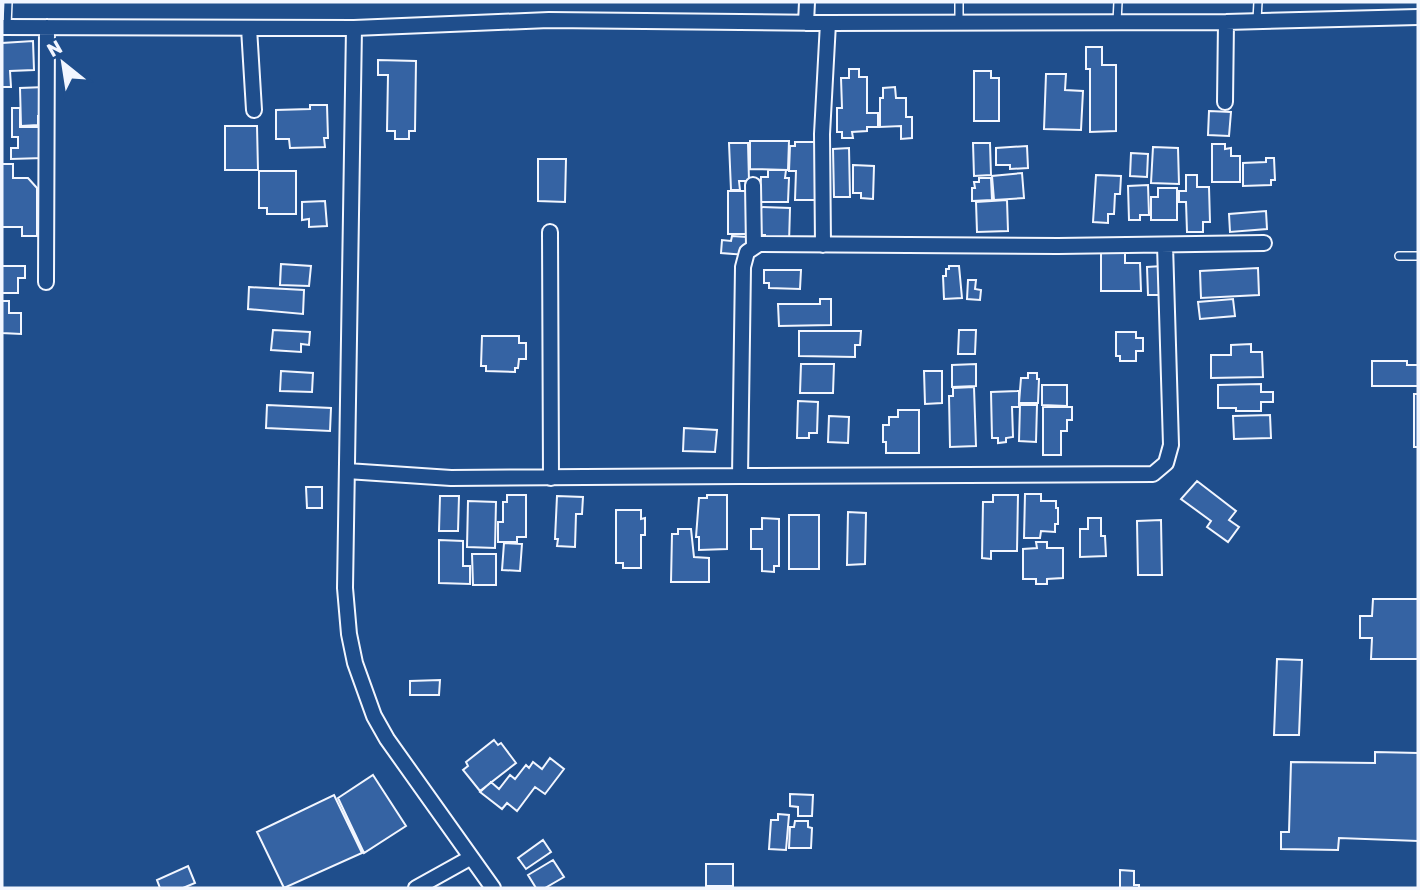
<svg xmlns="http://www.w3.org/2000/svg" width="1420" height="890" font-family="Rubik,sans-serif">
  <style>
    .building { fill: #3563a3; stroke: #f2f6ff; stroke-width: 2 }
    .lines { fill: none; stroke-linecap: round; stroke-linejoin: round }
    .lane-casing { stroke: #f2f6ff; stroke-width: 10 }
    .street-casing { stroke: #f2f6ff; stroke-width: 18 }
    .lane { stroke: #1f4e8c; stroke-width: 7 }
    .street { stroke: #1f4e8c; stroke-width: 14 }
  </style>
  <rect width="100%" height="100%" fill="#1f4e8c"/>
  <path class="building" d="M33,41L34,70L10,71L11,87H2V43Z
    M1086,47H1102V65H1116V131L1090,132V69H1086Z
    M378,60L416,61L415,131H409V139H395V131H387L388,75H378Z
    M849,69H859V77H867V113H878V127H867V131L852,132L853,138H842V132H837V108H842L841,78H849Z
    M974,71H991V78H999V121H974Z
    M1046,74H1066L1065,90L1083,91L1081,130L1044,129Z
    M45,87L46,116H38V125L21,126L20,88Z
    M895,87L896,98H906V117H912V138L901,139V126L880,127V98H883V88Z
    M310,105H327L328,138H324L325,147L290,148L289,139H276V110L310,109Z
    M12,108H20V127H39V117H45L43,158L11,159V148H18V137H12Z
    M1209,111L1231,112L1229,136L1208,135Z
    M225,126H257L258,170H225Z
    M750,141H789L788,170L750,169Z
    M795,142H820L819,200H795L796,171H789L790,146H795Z
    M729,143H748L749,181H739L740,190H731Z
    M973,143H990L991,175L974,176Z
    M1212,144H1225V149L1231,148V156H1240V182H1212Z
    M1027,146L1028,168L1010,169V165H996V148Z
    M1153,147L1178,148L1179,184L1151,183Z
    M849,148L850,197H834L833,149Z
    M1131,153L1148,154L1147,177L1130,176Z
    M1266,158H1274L1275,180H1271V185L1243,186V163L1266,162Z
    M538,159H566L565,202L538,201Z
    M2,164H13V178H28L37,188V236H22V227H2Z
    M853,165L874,166L873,199L861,198V193H853Z
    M768,170H786L785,178H789L788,202H760L761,177H768Z
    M259,171H296V214H267V208H259Z
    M1022,173L1024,198L994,200L992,176Z
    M1096,175L1121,176L1120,194H1115L1114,214H1108V223L1093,222Z
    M1186,175H1197V187H1209L1210,222H1203V232H1187L1186,202H1179V191H1186Z
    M979,178H991L992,200L972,201V188H975L974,182H979Z
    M1148,185L1149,215H1140V220H1129L1128,186Z
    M1158,188H1177V220H1151V197H1158Z
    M728,191H746L747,234H728Z
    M1007,200L1008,231L977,232L976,202Z
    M325,201L327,226L309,227V219L302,220V202Z
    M760,207L790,208L789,243H765V235H759Z
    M1266,211L1267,229L1230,232L1229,214Z
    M732,236L747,237L746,255L721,253L722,240L731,241Z
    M1101,253H1125V263H1140L1141,291H1101Z
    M281,264L311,266L309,286L280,285Z
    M2,266H25V278H18V293H2Z
    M949,266H959L962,298L944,299L943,276H946V269H949Z
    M1162,266L1163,295H1148L1147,267Z
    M1258,268L1259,295L1201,298L1200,271Z
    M764,270H801L800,289L769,288V283H764Z
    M968,280H976L975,289L981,290L980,300L967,299Z
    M249,287L304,290L303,314L248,309Z
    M820,299H831V325L779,326L778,304H820Z
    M1233,299L1235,316L1200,319L1198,302Z
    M2,301H9V313H21V334L2,333Z
    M273,330L310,332L309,345L301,344V352L271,350Z
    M959,330H976L975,354H958Z
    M799,331H861L860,345H855V357L799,356Z
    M1116,332H1136V338H1143V351H1136V361H1120V356H1116Z
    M482,336H519V343H526V359H519L518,368H515V372L486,371V366H481Z
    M1251,344V352H1262L1263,377L1211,378V355H1231V345Z
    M1372,361H1407V365H1418V386H1372Z
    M801,364H834L833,393H800Z
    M976,364V386L952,387V365Z
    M281,371L313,373L312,392L280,391Z
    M924,371H942V403L925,404Z
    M1028,373H1037V379H1039L1038,403H1019L1021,378H1028Z
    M1261,384V392H1273V402H1261V411H1236V408H1218V385Z
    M1042,385H1067V406L1042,405Z
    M974,387L976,446L950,447L949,396H953V388Z
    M1019,391V407H1012L1013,437L1006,438V442L998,443V438H992L991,392Z
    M1414,394H1418V447H1414Z
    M798,401L818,402L817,433H809V438H797Z
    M267,405L331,408L330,431L266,428Z
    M1020,405H1037L1036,442L1019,441Z
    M1043,407H1072V420H1067V431H1061V455H1043Z
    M898,410H919V453H886V442H883V425H889V417H898Z
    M1270,415L1271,438L1234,439L1233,416Z
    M829,416L849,417L848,443L828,442Z
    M684,428L717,430L715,452L683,451Z
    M1197,481L1236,511L1229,520L1239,527L1228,542L1207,527L1211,521L1181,499Z
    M306,487H322V508H307Z
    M1025,494H1041V501H1056V508H1058V524H1055V532L1041,531L1040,538H1024Z
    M507,495H526V537H517V542H498V522H503V502H507Z
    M707,495H727V549L699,550V537H696L699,498H707Z
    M993,495H1018L1017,551H991V559L982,558L983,502H993Z
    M440,496H459L458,531H439Z
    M557,496L583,497L582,514H576L575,547L557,546L558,539H555Z
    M468,501L496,502L495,548L467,547Z
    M616,510H641V519L645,518V535H641V568H623V563H616Z
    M848,512L866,513L865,564L847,565Z
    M789,515H819V569H789Z
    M762,518L779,519V566H774V572L762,571V549H751V529H762Z
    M1088,518H1101V536H1105L1106,556L1080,557V529H1088Z
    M1161,520L1162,575H1138L1137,521Z
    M678,529H691L694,557L709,558V582H671L672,534H678Z
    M439,540L463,541V566H470V584L439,583Z
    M1036,542H1047V548H1063V578L1047,579V584H1036V579H1023V549L1037,548Z
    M504,543L522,544L520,571L502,570Z
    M472,554H496V585H473Z
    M1373,599H1418V659H1371L1372,638H1360V616H1372Z
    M1277,659L1302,660L1299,735H1274Z
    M440,680L439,695H410V681Z
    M494,740L498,745L501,743L516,763L480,791L463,770L468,766L466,762Z
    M1375,752L1418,753V841L1339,838L1338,850L1281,849V832H1289L1291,762L1375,763Z
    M550,758L564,769L545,794L535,787L517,811L507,803L502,809L480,792L491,782L499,789L510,775L515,779L526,765L529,768L533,762L542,769Z
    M373,775L406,826L364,853L338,798Z
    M790,794L813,795L812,816H798V807L790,806Z
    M334,795L362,853L284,888L257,832Z
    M778,814L789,815L786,850L769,849L771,820H778Z
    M795,821H808V827L812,828L811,848H789L790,827H794Z
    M543,840L551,852L526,869L518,858Z
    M553,860L564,877L545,888H536L528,875Z
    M706,864H733V886H706Z
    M188,866L195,883L183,888H160L157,880Z
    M1120,870L1134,871V885H1139V888H1120Z"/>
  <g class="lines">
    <g class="lane-casing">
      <path id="lane" d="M959,2V22
        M1257,20L1258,2
        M1117,22L1118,2
        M7,26L8,2
        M1399,256H1418"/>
    </g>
    <g class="street-casing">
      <path id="street" d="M806,23L807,2
        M2,27L354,28L549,20L828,23L1226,22L1418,17
        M249,28L254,110
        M354,28L345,588L349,634L355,663L374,716L387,739L493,888
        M1225,102L1226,22
        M753,185L754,247
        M550,232L551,478
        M823,245L822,134L828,23
        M46,282L47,27
        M347,471L451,478L740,476L743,267L747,252L759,244L1058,246L1264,243
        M740,476L1153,474L1166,463L1171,445L1165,245
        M416,888L470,858"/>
    </g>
    <use href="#lane" class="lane"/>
    <use href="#street" class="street"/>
  </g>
  <rect width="1420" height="890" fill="none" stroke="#f2f6ff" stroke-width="7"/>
  <g transform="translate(63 63) rotate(330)" stroke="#1f4e8c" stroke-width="5" paint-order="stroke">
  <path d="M0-5L12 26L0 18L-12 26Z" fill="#f2f6ff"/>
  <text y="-10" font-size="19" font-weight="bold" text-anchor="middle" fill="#f2f6ff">N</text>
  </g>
</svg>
